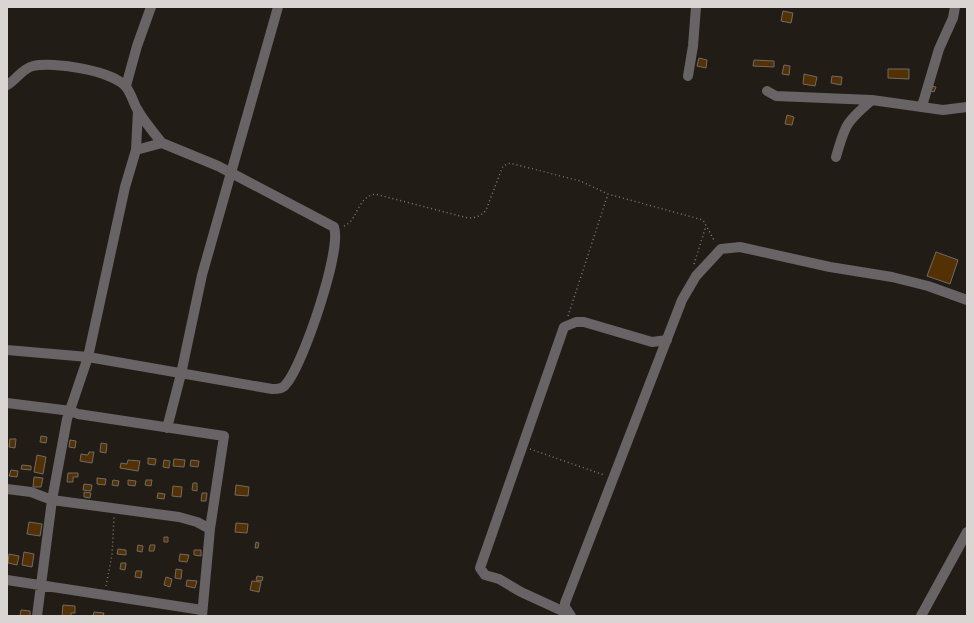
<svg xmlns="http://www.w3.org/2000/svg" width="974" height="623" font-family="Karla,sans-serif">
  <style>
    .building { fill: #543102; stroke: #716b65 }
    .lines { fill: none; stroke-linecap: round; stroke-linejoin: round }
    .path { stroke: #7e7975; stroke-width: 1.5; stroke-dasharray: 1 3; stroke-linecap: butt }
    .minor { stroke: #686364; stroke-width: 10 }
  </style>
  <rect width="100%" height="100%" fill="#211c16"/>
  <path class="building" d="M783,11L793,13L791,23L781,21Z
    M699,58L707,60L706,68L697,66Z
    M754,60L774,61V67L753,66Z
    M784,65L790,66L789,75L782,74Z
    M888,69H909V79L888,78Z
    M804,74L817,77L815,86L803,84Z
    M832,76L842,77L841,85L831,83Z
    M932,86L936,87L934,92L931,91Z
    M787,115L794,117L792,125L785,124Z
    M936,252L958,260L950,284L927,276Z
    M41,436L47,437L46,443L40,442Z
    M10,439H16L15,448L9,447Z
    M70,440L76,441L75,448L69,447Z
    M101,443L107,444L106,453L100,452Z
    M89,452H94L92,463L80,461L81,454L88,455Z
    M37,455L46,457L43,474L34,472Z
    M148,458L156,459L155,465L148,464Z
    M174,459L185,460L184,467L173,466Z
    M128,460L140,461L138,471L120,468L121,463L127,464Z
    M164,460L170,461L169,468L163,467Z
    M191,460L199,461L198,467L190,466Z
    M22,465L31,466V470L21,469Z
    M11,470L18,471L17,477L9,476Z
    M68,473H78V477H73V482H67Z
    M34,477L43,478L41,487H33Z
    M97,478L106,479L105,485L97,484Z
    M113,480L119,481L118,486L112,485Z
    M128,480L136,481L135,486L128,485Z
    M146,480H152L151,486L145,485Z
    M193,483H197V491L192,490Z
    M84,484L92,485L91,491L83,490Z
    M236,485L249,487L248,496L235,495Z
    M173,486L182,487L181,497L172,496Z
    M84,492L91,493L90,498L84,497Z
    M158,493L165,494L164,499L157,498Z
    M202,493H207L206,501H201Z
    M29,522L42,524L40,536L27,534Z
    M236,523L248,524L247,533L235,532Z
    M164,537H168V542H164Z
    M256,542L259,543L258,548H255Z
    M138,545L143,546L142,552L137,551Z
    M150,545H155L154,551H149Z
    M118,549L126,550V555L117,554Z
    M194,550H201V556L194,555Z
    M24,552L34,554L32,567L22,565Z
    M9,554L19,556L17,565L8,563Z
    M180,554L189,555L187,562L179,561Z
    M121,563H126L125,570L120,569Z
    M176,569L182,570L181,579L175,578Z
    M136,571H142L141,578L135,577Z
    M257,576L263,577L262,581L256,580Z
    M166,577L172,579L170,587L164,585Z
    M187,580L197,581L195,588L186,586Z
    M252,581L261,582L259,592L250,590Z
    M63,605L75,606V613H71V616H62Z
    M21,610L30,611V616H20Z
    M94,612L104,613L103,616H93Z"/>
  <g class="lines">
    <path class="path" d="M344,226C358,221 356,198 375,194L468,218C476,218 481,216 486,210L503,166L510,163L580,181L608,194L703,220L715,242
      M694,264L706,226
      M568,316L608,194
      M530,449L604,475
      M106,586L112,555L114,517"/>
    <path class="minor" d="M688,76L693,46L696,7
      M7,85C17,80 21,69 33,66C53,61 114,71 126,87C131,93 133,102 137,109C144,121 153,132 162,143
      M126,86L137,46L151,7
      M767,91L776,96L872,100L943,110L967,107
      M922,106L939,49L953,18L955,7
      M136,150L138,110
      M836,157C845,125 846,122 872,100
      M7,350L88,357L272,389C277,389 283,389 286,384C303,365 342,250 334,227L218,166L162,143L136,150L125,187L88,357L67,419L52,500L37,616
      M7,403L71,411L78,414L224,436L210,529L202,616
      M167,428L181,374L202,275L278,7
      M7,489L31,492L52,500L179,517L197,522L210,529
      M7,580L202,610
      M569,614L521,592L499,579L485,575L480,568L564,327L576,322H584L652,342L667,340
      M571,616L565,607V603L682,300L696,276L721,249L740,247L830,267L892,277L928,286L967,300
      M921,616L967,532"/>
  </g>
  <rect width="974" height="623" fill="none" stroke="#d9d5d2" stroke-width="16"/>
</svg>
